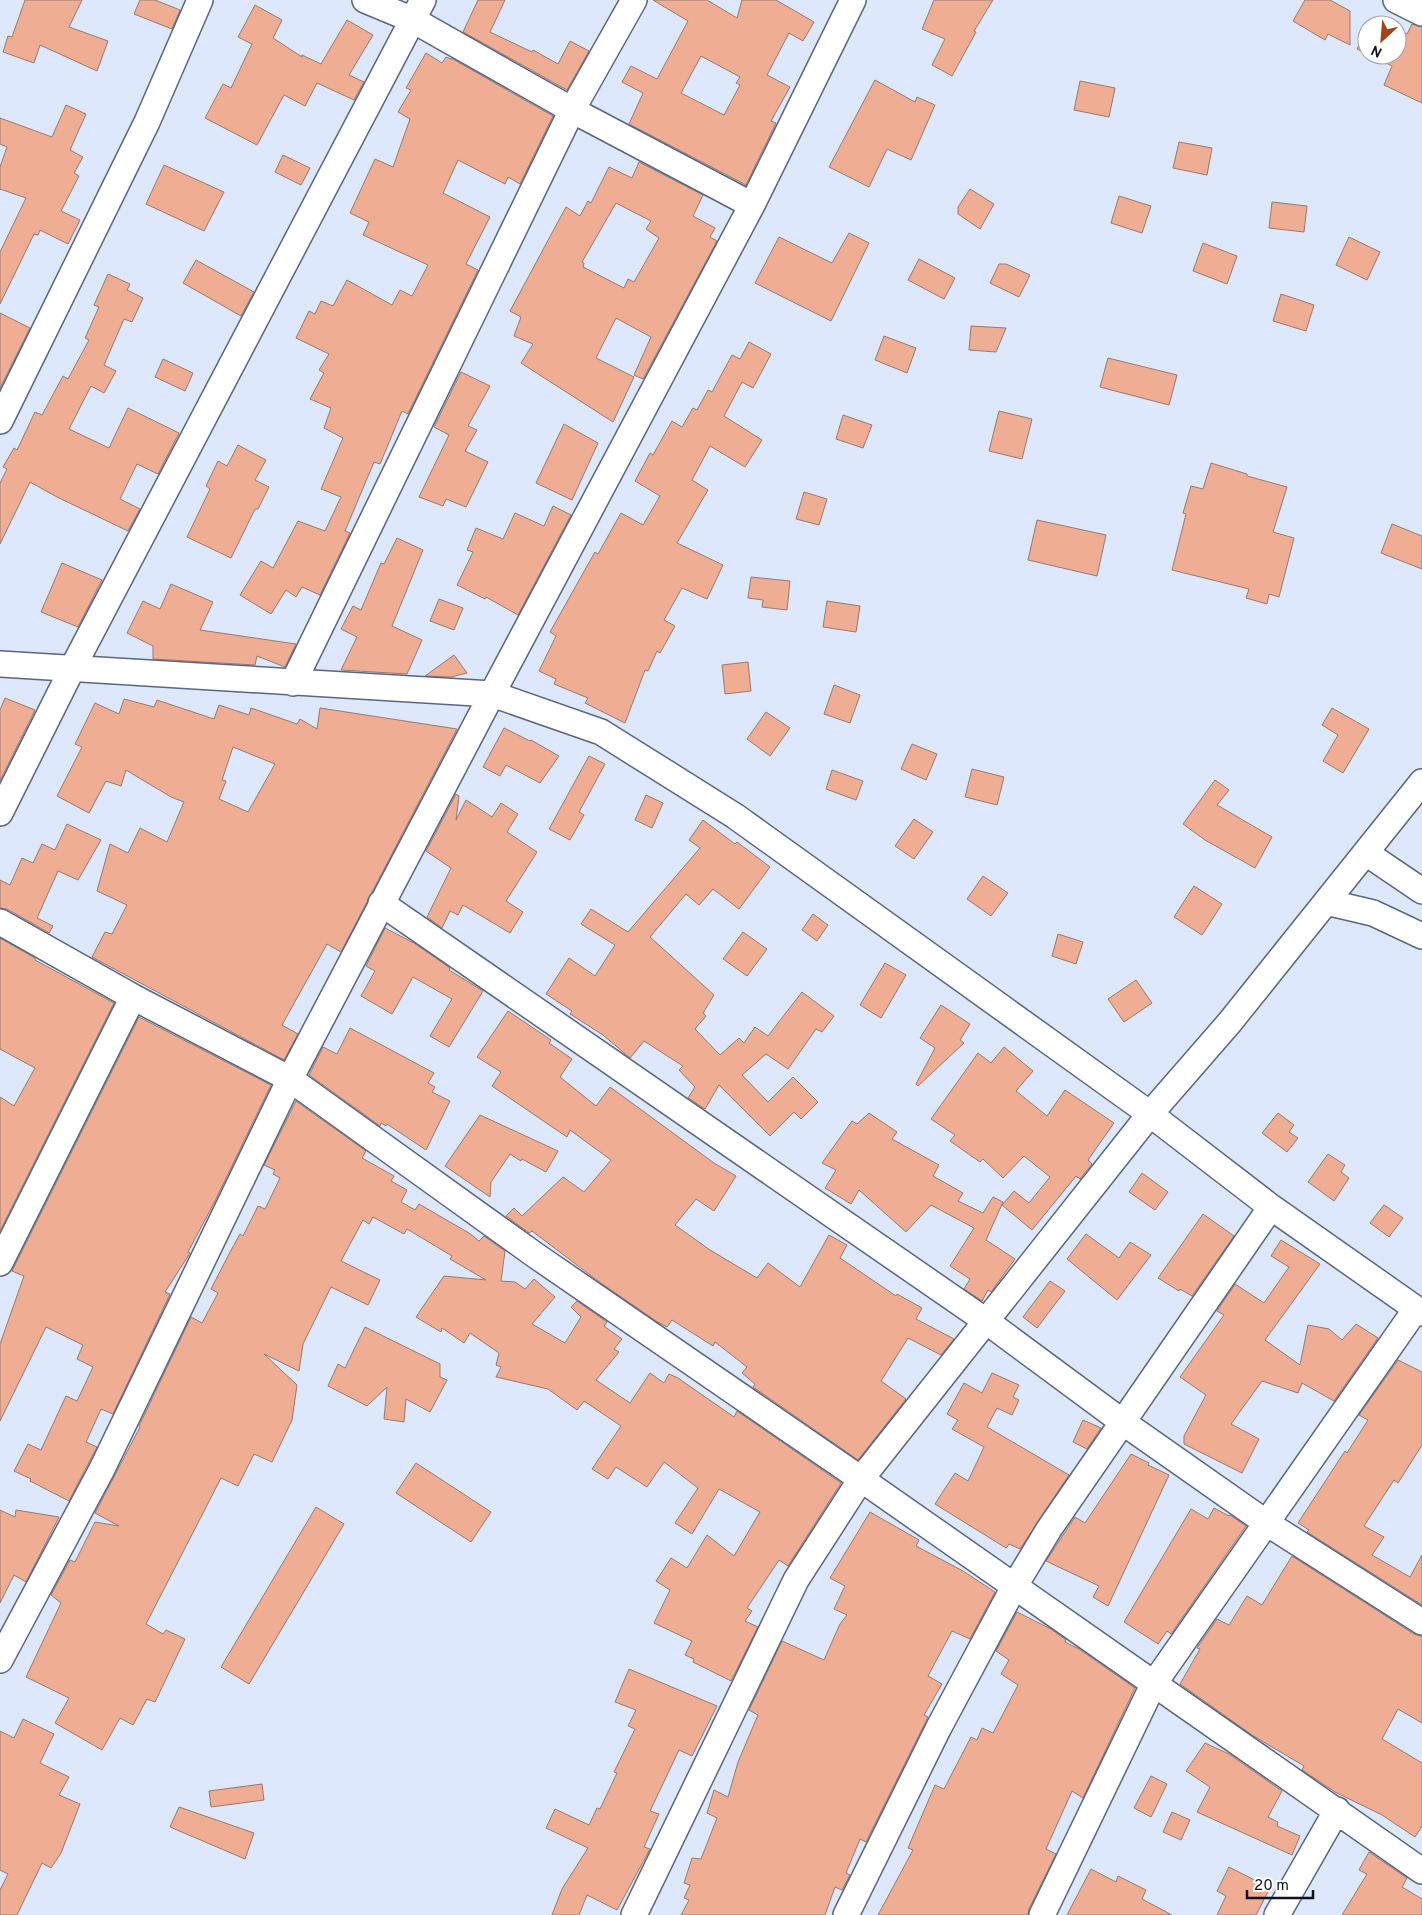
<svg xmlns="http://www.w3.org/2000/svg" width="1422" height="1915" font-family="Overpass,sans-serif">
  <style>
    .building { fill: #efae94; stroke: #9b786a; fill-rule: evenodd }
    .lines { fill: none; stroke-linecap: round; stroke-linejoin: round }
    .minor-casing { stroke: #576683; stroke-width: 28 }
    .minor { stroke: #fff; stroke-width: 25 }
  </style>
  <rect width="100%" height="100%" fill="#dde8fc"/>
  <path class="building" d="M25,0H82L69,27L108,41L97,71L40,45L34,63L3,52L8,36L12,37Z
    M140,0H155L180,10L172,29L134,14Z
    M478,0H505L490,32L532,52L533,50L558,64L570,41L589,51L567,90L463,32Z
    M653,0H707L737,18L742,0H776L814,22L803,41L789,33L767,75L790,87L771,121L776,123L746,185L629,124L643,93L622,82L631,66L657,79L688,21ZM701,56L740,77L736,83L740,85L724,115L681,93Z
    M934,0H993L974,31L976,32L952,76L932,65L945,39L922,29Z
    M1305,0H1330L1350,11V45L1328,34L1325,40L1293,21Z
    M255,5L282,20L273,38L302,57V55L321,64L347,20L373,35L349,75L364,82L354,100L317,83L305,106L284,95L257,145L205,118L223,84L231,88L252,44L238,37Z
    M1374,17L1390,25H1370Z
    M1412,24L1422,27V103L1384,85L1392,66L1370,55H1397V29L1407,34Z
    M1367,30V54L1357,49Z
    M426,53L442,63L446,57L451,59V58L553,116L520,184L508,177L505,184L458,160L443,193L490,217L466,264L478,270L408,414L402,411L380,464L374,462L345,531L350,533L320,595L302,587L296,597L286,590L271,614L240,595L261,561L273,568L298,521L325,531L341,497L321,489L343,438L324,428L331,408L310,399L324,373L319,370L329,354L296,338L309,311L315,314L321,301L333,306L347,280L392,305L400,290L412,296L428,265L363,235L369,222L350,213L375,159L393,167L410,119L398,112L411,90L406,88Z
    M875,80L915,102L917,97L935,105L911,160L887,149L869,187L829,167Z
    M1080,81L1115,88L1109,117L1074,110Z
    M66,105L86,114L70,150L83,157L74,173L79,176L61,211L80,220L68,244L40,230L38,235L34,234L0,304V252L26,198L0,189V167L7,147L0,144V118L52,137Z
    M1179,142L1212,148L1207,175L1173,168Z
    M283,155L310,168L301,185L275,172Z
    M639,162L703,195L693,216L715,228L710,237L717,241L643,379L634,375L651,337L616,318L596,358L634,377L613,422L521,363L533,344L514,336L521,317L510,311L566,207L580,216L588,201L591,203L609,167L632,178ZM616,203L651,221L646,229L659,238L634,282L628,279L624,288L583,267L584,263L582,262Z
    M164,165L224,192L204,231L146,204Z
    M970,189L994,204L980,229L958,214V207Z
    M1119,196L1151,206L1142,233L1111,223Z
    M1272,202L1307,206L1304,232L1269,228Z
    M849,233L869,243L831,321L755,283L779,237L832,263Z
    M1349,237L1380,252L1367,280L1336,265Z
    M1203,243L1237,256L1227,284L1193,271Z
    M919,259L955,278L944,299L908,280Z
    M196,260L254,292L241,316L183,283Z
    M999,264H1006L1030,275L1019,297L990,283Z
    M108,274L130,284L127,290L143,298L132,322L124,319L104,365L116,371L104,393L91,386L69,429L109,448L128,408L179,433L158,474L137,464L120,499L140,509L128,531L57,497L30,482L0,544V483L7,469L3,467L14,448L17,450L35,412L42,415L63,376L68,379L89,340L85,338L99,307L94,305Z
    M1281,294L1314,305L1306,331L1273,321Z
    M0,313L30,328L0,388Z
    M971,326L1006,328L996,352L969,350Z
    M884,336L916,348L907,373L875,360Z
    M749,342L771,354L753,388L742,382L724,416L762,440L745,467L710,446L692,480L708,490L677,543L723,565L707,599L682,588L664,620L675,626L660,653L657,651L648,671L645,670L625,723L585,703L588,698L554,684L556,679L539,671L556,636L550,632L595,552L598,554L621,513L643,525L660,496L635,481L650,453L653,455L672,421L682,427L693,408L697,410L708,390L712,392L732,355L740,359Z
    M1108,358L1177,375L1169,405L1100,387Z
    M163,359L193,373L185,391L155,377Z
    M461,372L490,386L468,426L477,430L465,451L488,462L466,507L446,499L443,506L419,497L449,435L434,427Z
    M999,411L1032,419L1022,459L989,451Z
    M843,415L872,425L863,448L836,439Z
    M564,424L598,443L572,500L536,483Z
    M238,445L266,460L255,480L269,487L258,509H255L231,558L187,537L210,489L206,486L218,461L227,466Z
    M1211,463L1247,474V476L1287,487L1273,532L1294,538L1279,597L1269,594L1267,604L1246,598L1249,589L1172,570L1186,514L1183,513L1191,486L1203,489Z
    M804,492L827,499L819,525L796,519Z
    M553,506L571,515L518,615L486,597L485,599L457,585L473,552L467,550L476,528L503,539L515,513L544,526Z
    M1037,520L1106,535L1097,576L1028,560Z
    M1392,524L1422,536V569L1381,553Z
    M397,538L423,550L392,626L422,640L407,674L341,670L357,637L341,629L353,606L361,610L381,563L384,564Z
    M62,563L102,580L78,627L41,612Z
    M751,577L790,581L787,610L762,607L763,600L748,598Z
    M171,584L213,602L200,630L296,644L285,667L257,656L255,665L153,659V646L127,633L143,601L160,609Z
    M439,599L463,608L454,630L430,621Z
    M827,601L860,606L856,632L823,627Z
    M454,655L467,673L451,677L425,676Z
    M748,662L751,691L725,694L722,665Z
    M834,685L860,695L850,723L824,714Z
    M5,698L35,710L0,781V710Z
    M124,699L154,707L157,700L214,719L219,705L249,715L251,708L297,724L300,719L317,729L320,708L457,729L341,952L327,944L282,1025L298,1034L284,1060L92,957L105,932L112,934L127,905L97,891L110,844L128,853L140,828L167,842L184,802L171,797L126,770L121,786L106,781L89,813L57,796L82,747L75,744L95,703L119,714ZM233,747L275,764L248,812L219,799L226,781L222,780Z
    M1332,708L1369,729L1343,773L1323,761L1338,735L1322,725Z
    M766,712L790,728L770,756L747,739Z
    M504,728L530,741L531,740L559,756L540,783L506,765L500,776L483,767Z
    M912,744L937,754L926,780L901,769Z
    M589,756L605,764L579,812L584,815L570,840L549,829Z
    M972,769L1004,777L997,805L965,797Z
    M832,770L863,781L856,800L826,789Z
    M1215,780L1229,790L1217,805L1272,837L1255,868L1205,840L1183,824Z
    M456,794L459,796L456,820L466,800L492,817L501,803L518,814L507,832L537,852L506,901L523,912L510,933L463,905L458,915L450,911L442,928L427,917L451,868L426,851Z
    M646,795L663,803L652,828L635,820Z
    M914,819L933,832L914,859L895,846Z
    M703,820L735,844L737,842L770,867L739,909L713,889L699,905L686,894L650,937L714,995L703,1013L706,1016L695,1029L720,1055L739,1038L744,1043L755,1027L768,1036L802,992L834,1016L822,1032L816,1029L788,1069L766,1054L742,1075L768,1102L793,1077L818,1102L801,1119L794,1112L770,1136L719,1085L705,1109L688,1098L695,1087L679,1070L683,1066L644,1041L630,1058L603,1035L570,1014L572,1011L546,994L569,958L595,976L615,945L581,924L591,909L628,932L700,848L689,840Z
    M67,824L101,840L78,880L58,871L37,918L53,926L49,933L7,909L0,908V880L10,885L22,858L33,863L42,844L55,850Z
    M983,876L1008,893L991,916L967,899Z
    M1194,886L1222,904L1202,935L1174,917Z
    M813,914L828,925L817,941L802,930Z
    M385,928L414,943L450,968L449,970L483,991L449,1047L430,1036L452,999L413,977L392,1014L361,996L375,971L366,966Z
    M743,932L767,949L747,976L723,959Z
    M1058,934L1083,942L1076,964L1052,956Z
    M0,938L35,958V960L114,1003L0,1231V1097L14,1106L35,1068L0,1049Z
    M885,963L906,975L881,1018L860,1005Z
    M1136,980L1152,1003L1124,1022L1108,999Z
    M941,1005L970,1024L960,1040L964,1043L918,1086L916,1084L935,1048L920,1038Z
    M508,1011L551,1040L549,1043L572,1059L560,1077L596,1106L610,1087L714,1163L736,1176L714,1211L696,1199L675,1225L710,1250L757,1278L768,1263L800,1287L829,1235L847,1245L840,1258L896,1296L897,1294L922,1308L916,1319L954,1339L941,1355L908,1338L881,1381L906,1399L858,1460L753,1387L755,1384L742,1373L747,1367L715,1342L713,1346L672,1320L667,1327L656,1321L598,1281L532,1231L529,1233L506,1216L514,1208L522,1216L563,1177L584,1192L611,1160L570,1130L567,1137L492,1086L501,1072L477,1057Z
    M139,1017L271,1085L214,1203L188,1252L190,1253L165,1292L170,1294L113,1414L101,1409L86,1442L97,1447L69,1501L30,1481L31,1479L14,1471L28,1444L41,1450L66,1396L77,1401L93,1367L77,1359L83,1345L46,1327L0,1421V1344L24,1276L12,1271Z
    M350,1028L434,1073L428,1083L435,1087L432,1092L450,1101L426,1150L387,1124L386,1126L381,1123L380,1126L309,1075L323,1047L337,1054Z
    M1004,1047L1033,1071L1016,1091L1047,1116L1065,1090L1114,1123L1088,1160L1092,1164L1080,1179L1076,1176L1032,1230L1002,1205L1014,1191L1029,1203L1050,1177L1024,1156L1003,1178L983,1159L980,1162L950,1141L955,1135L931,1119L978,1053L991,1063Z
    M296,1101L366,1151L362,1158L394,1176L391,1181L407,1190L401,1202L415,1210L419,1204L469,1233L479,1241L484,1236L505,1251L501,1281L515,1282L525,1289L534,1279L555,1297L532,1324L565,1343L581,1317L571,1307L577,1301L607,1322L604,1326L622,1339L614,1349L619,1352L596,1380L630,1403L650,1373L664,1383L669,1374L678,1378L734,1417L737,1411L841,1483L788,1566L779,1560L747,1608L752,1611L745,1621L758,1627L731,1681L693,1662L694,1659L685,1655L692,1641L654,1623L670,1590L656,1581L671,1558L687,1568L707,1535L734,1556L760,1512L719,1489L692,1534L675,1523L698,1488L664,1462L647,1487L616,1467L608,1479L592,1469L621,1426L584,1401L577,1410L548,1389L496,1377L501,1367L496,1365L499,1353L470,1333L464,1343L442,1328L441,1332L416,1317L444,1276L486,1280L450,1259L452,1256L407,1229L404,1234L373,1217L369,1224L363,1220L341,1261L380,1280L368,1305L331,1287L303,1344L299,1371L264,1354L297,1385L292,1420L272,1462L254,1454L238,1486L221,1478L146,1624L163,1634L166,1630L185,1639L155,1702L147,1699L133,1725L120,1718L102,1750L55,1723L69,1698L26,1677L61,1603L51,1595L70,1560L75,1562L95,1522L119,1526L95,1513L140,1427L139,1426L191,1317L202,1323L218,1293L211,1289L229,1254L240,1234L243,1236L258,1206L265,1209L280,1178L273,1174L275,1170L264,1165Z
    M869,1113L897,1132L892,1139L939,1165L933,1176L963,1193L958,1201L983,1213L993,1197L1003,1202L986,1240L1015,1259L991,1292L988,1290L982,1301L964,1289L970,1279L950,1266L974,1228L931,1205L906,1232L859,1190L851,1204L825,1188L836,1170L822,1163L852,1121L857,1124Z
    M1278,1113L1294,1125L1289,1132L1298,1138L1287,1152L1262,1133Z
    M480,1115L558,1151L546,1172L522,1159L521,1161L510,1154L491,1182L490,1197L445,1166Z
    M1328,1154L1345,1165L1341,1172L1349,1178L1334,1201L1308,1182Z
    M1142,1173L1168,1192L1155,1210L1129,1192Z
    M1384,1205L1403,1218L1389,1237L1370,1223Z
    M1203,1214L1234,1236L1192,1296L1180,1289L1179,1291L1158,1278Z
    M1086,1234L1119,1258L1130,1242L1151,1255L1117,1300L1067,1259Z
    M1281,1240L1320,1264L1265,1340L1300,1365L1308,1325L1329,1329L1342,1340L1356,1324L1378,1338L1334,1401L1302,1383L1298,1393L1262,1381L1231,1424L1259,1439L1242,1473L1184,1444V1436L1206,1395L1180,1377L1224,1315L1217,1311L1235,1284L1264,1303L1289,1267L1271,1256Z
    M1050,1281L1065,1291L1037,1328L1023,1317Z
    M365,1327L440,1364V1377L447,1380L430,1412L406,1399L404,1422L384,1419L387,1387L367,1406L328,1386L338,1364L345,1368Z
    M1398,1360L1422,1372V1445L1398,1483L1394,1480L1364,1526L1384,1537L1372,1555L1410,1577L1422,1555V1605L1307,1532L1309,1530L1298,1523L1345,1451L1347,1453L1368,1420L1359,1415Z
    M992,1373L1019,1385L1013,1397L1019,1400L1012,1415L997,1408L987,1427L1069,1475L1020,1549L1009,1544L1006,1548L935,1504L955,1473L968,1481L984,1447L952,1429L958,1420L947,1414L964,1383L982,1393Z
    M1083,1420L1101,1428L1087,1449L1073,1442Z
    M1131,1454L1149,1463L1148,1465L1169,1475L1108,1606L1093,1597L1099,1586L1046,1561L1075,1517L1085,1523Z
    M416,1463L491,1512L471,1542L396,1493Z
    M316,1507L344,1524L249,1684L221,1667Z
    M1214,1508L1229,1516L1230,1515L1246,1526L1171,1634L1167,1631L1158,1644L1124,1622L1191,1509L1208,1519Z
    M0,1510L15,1517L16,1510L59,1517L26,1582L14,1575L0,1603Z
    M870,1512L919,1540L916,1546L963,1571L995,1592L970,1639L952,1631L928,1676L942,1684L924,1715L928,1717L866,1842L860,1839L846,1873L850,1875L842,1890L835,1887L825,1915H681L689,1900L684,1898L690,1885L684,1883L692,1858L701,1859L717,1818L707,1813L714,1790L728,1797L738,1762L758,1715L749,1710L782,1641L824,1660L840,1624L847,1615L834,1609L845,1586L830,1578Z
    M1292,1556L1414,1634L1422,1636V1723L1398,1709L1382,1739L1422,1763V1826L1415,1837L1382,1815L1335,1792L1302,1770L1304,1766L1252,1735L1180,1684L1200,1649L1197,1648L1217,1619L1229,1625L1247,1596L1262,1605Z
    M1017,1612L1051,1629L1066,1640L1065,1642L1079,1649L1135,1688L1083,1798L1072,1791L1046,1849L1056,1854L1029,1909L1028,1915H878L913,1850L908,1848L935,1785L944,1789L971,1737L977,1740L982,1728L993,1733L1018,1685L1001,1674L1009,1660L996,1651Z
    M629,1669L717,1706L692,1756L679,1750L650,1811L659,1814L644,1847L650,1849L617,1910L587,1895L579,1915H552L562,1889L588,1848L546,1828L555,1809L589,1825L597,1808L600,1809L617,1773L614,1772L635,1729L628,1726L636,1710L615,1702Z
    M23,1719L54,1734L40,1763L69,1777L59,1795L80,1804L61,1853L51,1868L42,1863L17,1915H0V1890L8,1874L0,1870V1731L14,1738Z
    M1205,1743L1229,1754L1282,1791L1268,1817L1278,1822L1277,1826L1300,1836L1292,1855L1197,1812L1210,1787L1186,1771Z
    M1151,1776L1167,1784L1151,1817L1134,1808Z
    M262,1784L264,1800L211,1807L209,1791Z
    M179,1807L254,1833L245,1859L170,1827Z
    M1172,1812L1190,1820L1181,1840L1163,1832Z
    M1369,1852L1407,1878L1402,1887L1422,1899V1915H1342L1367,1874L1359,1870Z
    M1229,1867L1270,1888L1256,1915H1217L1226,1896L1217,1891Z
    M1091,1869L1116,1882L1118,1876L1146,1890L1142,1899L1172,1915H1067Z"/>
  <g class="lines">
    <g class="minor-casing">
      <path id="minor" d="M365,0L413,20L572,110L752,205
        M1396,0L1422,13
        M0,421L147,122L200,0
        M0,664L492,694L601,732L735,816L1150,1114L1271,1207L1422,1313
        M293,683L572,110L634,0
        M0,813L72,669L423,0
        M1366,853L1422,891
        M1326,902L1373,913L1422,936
        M381,903L986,1321L1124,1423L1268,1524L1422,1622
        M0,922L133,997L290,1079L535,1255L861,1479L1422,1871
        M0,1263L133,997
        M0,1660L102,1469L290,1079L492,694L752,205L853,0
        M634,1915L796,1580L861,1479L1150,1114L1230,1022L1422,782
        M846,1915L938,1729L1014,1587L1049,1529L1271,1207
        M1042,1915L1153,1685L1416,1309
        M1277,1915L1337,1810"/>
    </g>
    <use href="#minor" class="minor"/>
  </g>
  <g transform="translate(1382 40) rotate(206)"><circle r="24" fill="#ffffff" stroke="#9ea0a5"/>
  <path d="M0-4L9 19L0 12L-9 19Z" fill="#a74310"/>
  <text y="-8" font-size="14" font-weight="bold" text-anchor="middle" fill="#0c121d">N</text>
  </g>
  <path d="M1247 1890v8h66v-8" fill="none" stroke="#0c121d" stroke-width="2.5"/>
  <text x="1254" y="1890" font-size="15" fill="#0c121d" stroke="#ffffff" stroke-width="4" paint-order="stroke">20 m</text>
</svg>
